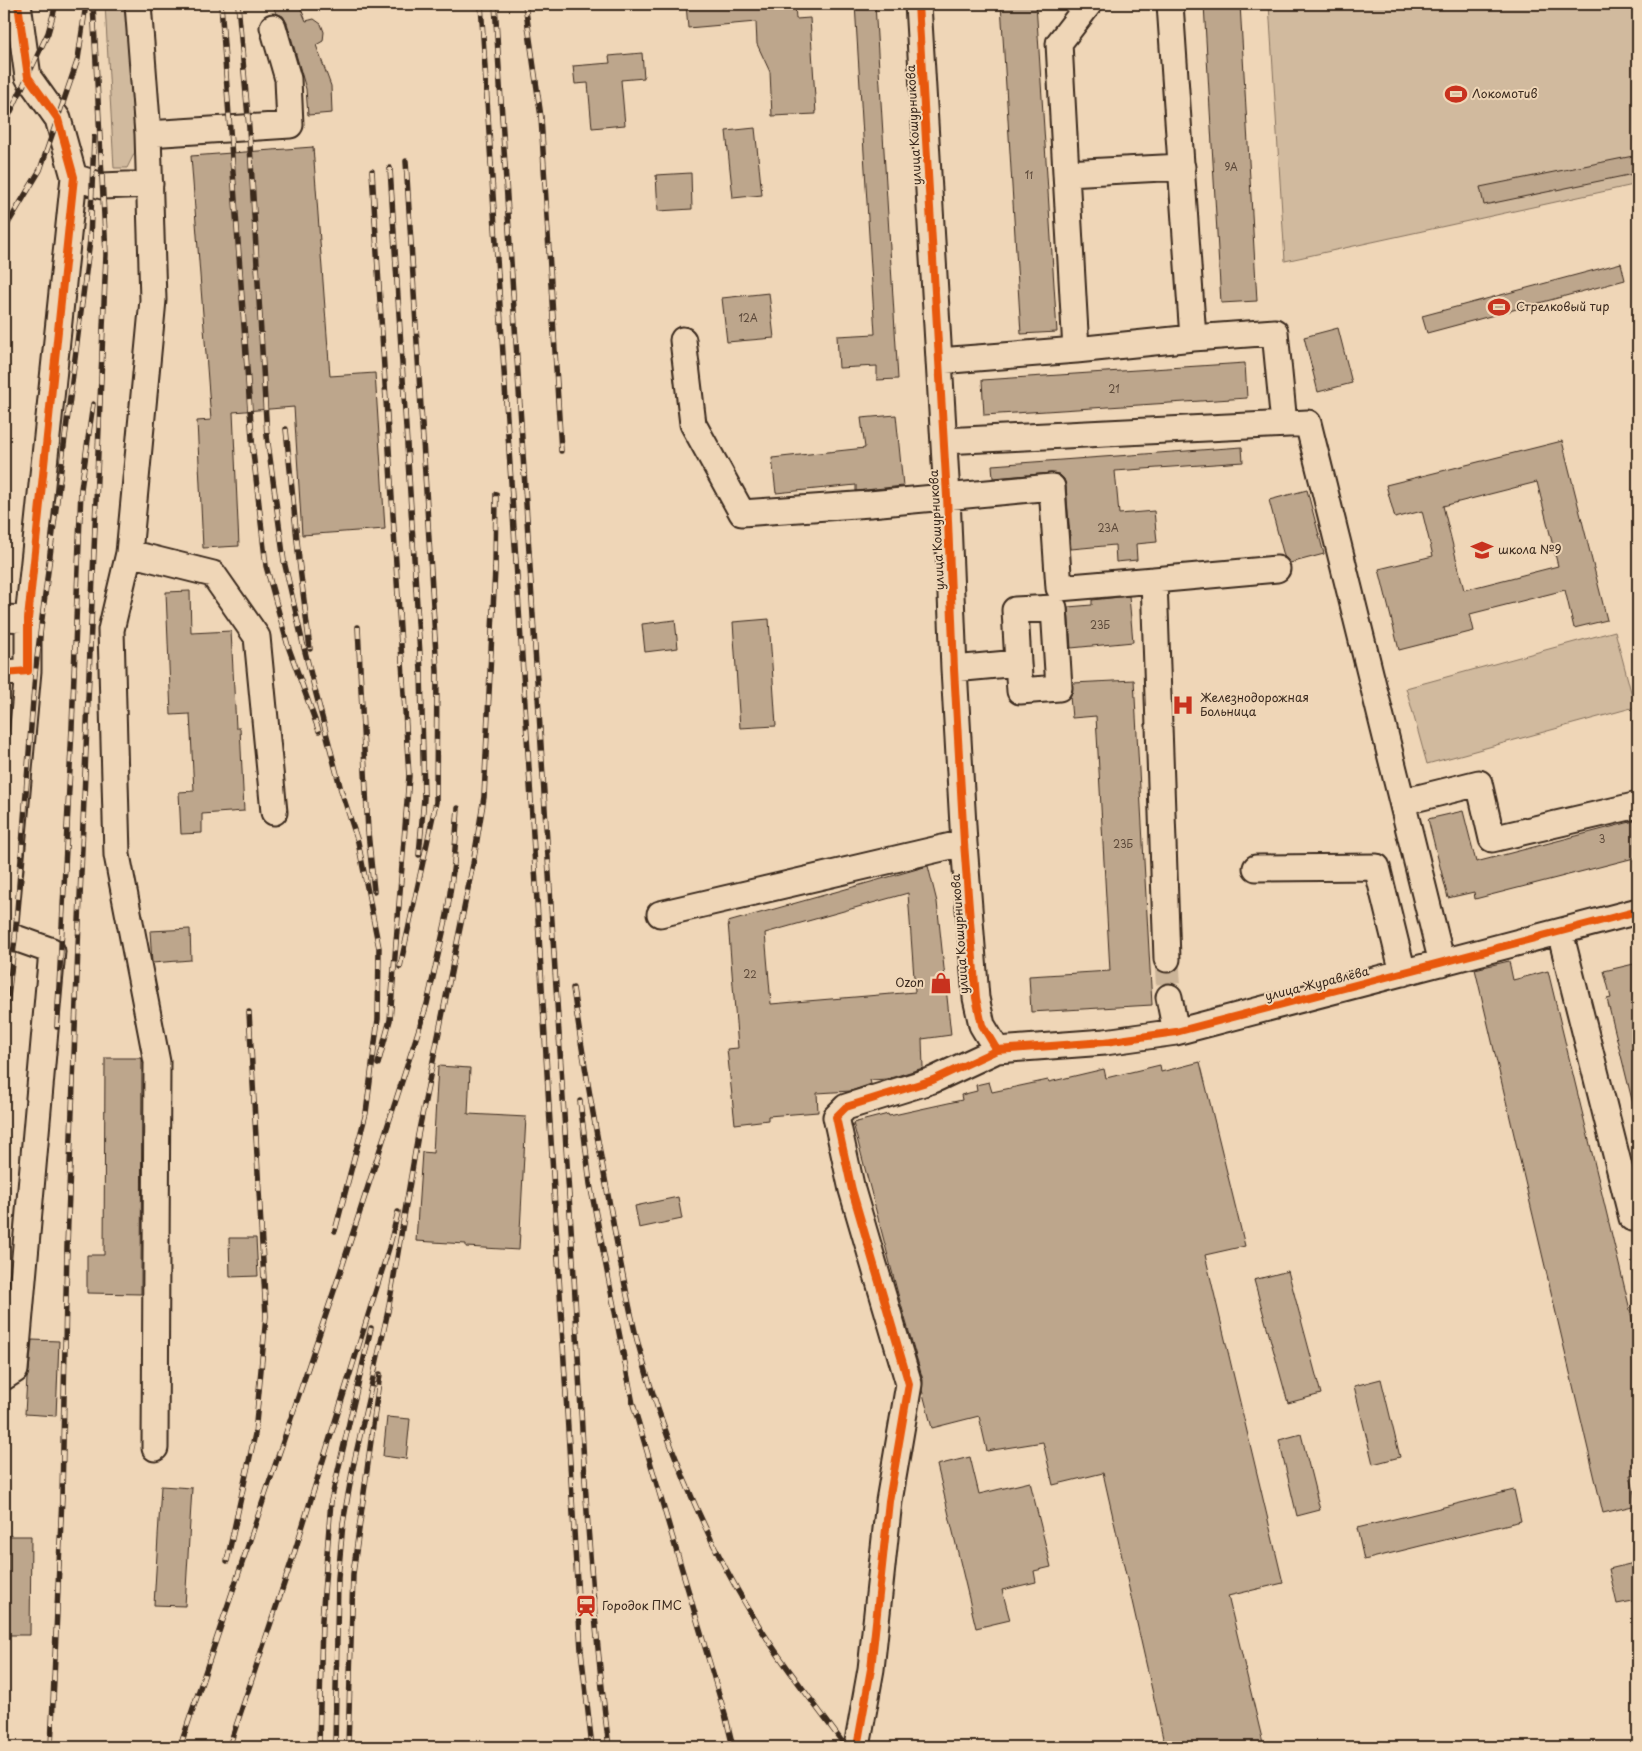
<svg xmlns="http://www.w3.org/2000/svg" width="1642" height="1751" font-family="'Playpen Sans',sans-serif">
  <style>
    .green { fill: #d1ba9e; stroke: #86725e }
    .building { fill: #bda68c; stroke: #3b2a1e; fill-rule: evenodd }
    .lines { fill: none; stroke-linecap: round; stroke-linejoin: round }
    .minor-tunnel { stroke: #cbb498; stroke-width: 25; stroke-dasharray: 25 12; stroke-linecap: butt }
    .minor-casing { stroke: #3b2a1e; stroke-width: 29 }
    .minor { stroke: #efd6b7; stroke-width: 25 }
    .rail-casing { stroke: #3b2a1e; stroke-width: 5.5 }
    .rail { stroke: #efd6b7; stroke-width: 4; stroke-dasharray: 11; stroke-linecap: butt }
    .cycleway-casing { stroke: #efd6b7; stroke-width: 11 }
    .cycleway { stroke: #e8590c; stroke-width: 8 }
    .labels { text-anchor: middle; stroke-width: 4; stroke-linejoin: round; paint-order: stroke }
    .number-label { font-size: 10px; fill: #5c493a }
    .poi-label { font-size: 12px; fill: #3b2a1e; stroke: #efd6b7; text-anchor: start }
    .street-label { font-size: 12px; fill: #3b2a1e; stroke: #efd6b7 }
  </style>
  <rect width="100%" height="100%" fill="#efd6b7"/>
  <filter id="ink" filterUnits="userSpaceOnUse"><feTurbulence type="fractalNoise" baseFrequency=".02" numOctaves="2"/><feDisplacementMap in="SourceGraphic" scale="10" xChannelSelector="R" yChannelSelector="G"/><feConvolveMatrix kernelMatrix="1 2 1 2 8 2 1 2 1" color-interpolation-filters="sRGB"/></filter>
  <g filter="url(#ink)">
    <path class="green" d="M105,4H124L137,128L135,152L127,168H114Z
      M1269,4H1638V184L1285,261Z
      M1615,631L1635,707L1427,764L1406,688Z"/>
    <path class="building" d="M272,4H299L306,21L314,19L321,24L324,32L323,41L316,45L331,86L332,113L308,115L306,89L287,23L283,16L276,13Z
      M686,4H795L796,19L810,18L816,114L772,116L770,72L757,44L756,22L688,28Z
      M855,4H875L898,379L877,380V366L839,368L837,336L875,334Z
      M1001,4H1036L1057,332L1021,334Z
      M1204,4H1240L1257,301L1221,303Z
      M642,53L644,78L621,80L625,125L592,128L588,83L575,84L573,66L610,63L609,56Z
      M755,128L762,195L733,198L726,131Z
      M313,147L330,376L375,373L385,529L302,535L294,407L233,412L239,546L203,548L197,421L211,420L191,156Z
      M1638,155V173L1484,205L1480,187Z
      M691,173L692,209L658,211L656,175Z
      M1621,263L1625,280L1427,333L1422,316Z
      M769,293L774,338L727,342L722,298Z
      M1338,328L1352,383L1318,392L1304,337Z
      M1245,363L1247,398L984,415L982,380Z
      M896,415L903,486L856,491V485L776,493L772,458L865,448L861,418Z
      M1562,441L1607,620L1574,628L1565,590L1470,614L1474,631L1399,650L1379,569L1433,556L1422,511L1395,518L1386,485ZM1537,482L1558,566L1464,590L1443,506Z
      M1242,447L1243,462L1115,471L1119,514L1154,511L1157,542L1136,544L1137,560L1116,562L1115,545L1071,549L1066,486L1064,479L1059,474L1051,473L993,478L992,465Z
      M1307,490L1324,554L1290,563L1284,556L1269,500Z
      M190,591L191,633L231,631L236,728H240L244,811L202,814V833L181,834L179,792L194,791L190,714L171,715L166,592Z
      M1129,596L1133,642L1071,648L1068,607L1092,605V600Z
      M769,619L776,726L740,728L733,622Z
      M675,620L678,648L645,652L642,624Z
      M1134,680L1152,1005L1031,1012L1029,976L1110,971L1096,716L1072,718L1070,696L1073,683Z
      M1463,811L1476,862L1638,820V857L1475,899L1474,892L1448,898L1428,819Z
      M928,866L937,902L951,1035L922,1039L923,1068L887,1079L870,1080L871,1084L851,1091L817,1093L818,1112L768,1116V1120L735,1124L727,1049L738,1048L728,922ZM908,893L915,992L771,1004L765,933Z
      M190,929L191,960L152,963L150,931Z
      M1509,961L1513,980L1548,971L1638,1343V1474L1630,1475L1637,1505L1603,1513L1475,969Z
      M1638,963V1104H1633L1607,999L1611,998L1604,971Z
      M105,1058H142V1061L141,1294L87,1293V1255H104Z
      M1200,1062L1245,1246L1205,1255L1283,1583L1228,1596L1264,1747H1165L1103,1473L1053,1485L1043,1442L987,1451L979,1416L932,1428L922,1390L923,1380L898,1294L853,1123L888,1114L889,1116L962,1100L961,1095L977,1091L976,1085L989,1082L992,1092L1048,1080L1049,1082L1104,1069L1106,1078L1160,1065L1161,1072Z
      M438,1066L470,1068L468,1114L526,1117L519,1250L466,1247V1244L416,1241L422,1152L433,1153Z
      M678,1197L682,1219L639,1228L635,1206Z
      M229,1238H256L258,1276L230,1277Z
      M1288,1271L1321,1394L1288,1403L1254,1280Z
      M32,1340L59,1341L56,1416L25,1414L27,1378L29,1371Z
      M1381,1379L1400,1457L1373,1464L1354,1386Z
      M387,1417L410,1419L406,1459L383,1456Z
      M1301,1434L1320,1510L1297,1516L1279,1440Z
      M970,1457L979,1494L1030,1482L1051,1567L1034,1571L1036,1582L1002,1590L1010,1620L976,1628L937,1465Z
      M161,1486L192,1488L185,1606L154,1605Z
      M1514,1490L1521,1521L1364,1560L1357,1528Z
      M8,1536H31L30,1635H8Z
      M1638,1562V1600L1617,1604L1609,1569Z"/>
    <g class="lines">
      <path class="minor-tunnel" d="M1167,959L1169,997"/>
      <g class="minor-casing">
        <path id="minor" d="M138,4L148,134L153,300L129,553L213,574L257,637L274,812
          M918,4L947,496L954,669L964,843L976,998L982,1025L997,1050
          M1170,4L1193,338L1275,332L1284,424
          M148,134L290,125L288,79L273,27
          M1066,173L1059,43L1089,4
          M74,177L102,186L150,184
          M683,340L693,424L742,513L870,504L1052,487L1059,588L1154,580L1167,959
          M1076,350L1193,338
          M939,361L1076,350L1066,173L1182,167
          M944,441L1308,423L1442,963
          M129,553L111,630L117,855L157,1062L155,1448
          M1154,580L1277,569
          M4,618L28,619
          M954,669L1018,663L1020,691L1059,688L1054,608L1015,610L1018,663
          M4,673L28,671V619L74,177L58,119L28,77L18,4
          M1402,802L1479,783L1492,839L1638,805
          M1256,868L1377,867L1403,973
          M660,914L964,843
          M1560,932L1632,1218L1638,1216
          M1169,997L1176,1032
          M4,1377L15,1370L52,951L4,934L28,671
          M857,1747L871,1669L889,1501L909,1384L852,1190L836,1117L846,1107L933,1080L997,1050L1105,1042L1176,1032L1638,911"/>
      </g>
      <use href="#minor" class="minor"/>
      <g class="rail-casing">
        <path id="rail" d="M221,4L253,452L266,566L288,646L319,731
          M238,4L249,128L267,436L284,561L303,644L341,790L358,842L379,948L378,1019L366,1113L335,1231
          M481,4L531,800L581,1650L592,1747
          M495,4L574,1276C582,1433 589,1591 609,1747
          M525,4L541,117L561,451
          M4,126L48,33L56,4
          M390,168L421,671L424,798L419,855
          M372,171L409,776L390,1020L378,1064
          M4,230L40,170L78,59L86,4
          M286,429L299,560L310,649
          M358,627L368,832L374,891
          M400,967L436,802L437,671L406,161
          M573,988C582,1052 593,1115 605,1179C615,1232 624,1287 637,1340C661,1430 702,1533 751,1613C779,1660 814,1703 846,1747
          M57,1027L72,728L81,489L93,404
          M4,1030L15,938L35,674L90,240L94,137
          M580,1101L590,1184L633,1404L726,1718L733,1747
          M227,1561L255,1434L266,1316L249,1012
          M51,1747L62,1497L67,1247L78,947L106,254L93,4
          M180,1747L341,1270L427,1004L447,915L454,863L458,808
          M229,1747L293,1557L389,1248L398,1212
          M319,1747L322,1620L331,1501L371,1328
          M335,1747L338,1578L343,1523L353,1467L388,1311L418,1135L473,864L484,797L495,569L496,494
          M348,1747L353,1574L380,1374"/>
      </g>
      <use href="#rail" class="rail"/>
      <g class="cycleway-casing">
        <path id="cycleway" d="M918,4L947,496L954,669L964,843L976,998L982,1025L997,1050
          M4,673L28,671V619L74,177L58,119L28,77L18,4
          M857,1747L871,1669L889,1501L909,1384L852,1190L836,1117L846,1107L933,1080L997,1050L1105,1042L1176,1032L1638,911"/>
      </g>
      <use href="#cycleway" class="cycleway"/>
    </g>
  </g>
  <defs>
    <g id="stadium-bare" transform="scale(1.725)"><path d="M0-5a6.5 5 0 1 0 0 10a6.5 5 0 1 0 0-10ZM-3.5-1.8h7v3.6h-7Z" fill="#c8321e" stroke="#efd6b7" stroke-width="2.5" paint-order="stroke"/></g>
    <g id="school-bare" transform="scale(1.725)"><path d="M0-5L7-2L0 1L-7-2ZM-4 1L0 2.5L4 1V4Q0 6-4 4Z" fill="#c8321e" stroke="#efd6b7" stroke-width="2.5" paint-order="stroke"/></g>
    <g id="hospital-bare" transform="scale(1.725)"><path d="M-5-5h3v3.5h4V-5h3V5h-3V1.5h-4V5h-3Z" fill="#c8321e" stroke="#efd6b7" stroke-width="2.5" paint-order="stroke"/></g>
    <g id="shop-bare" transform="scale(1.725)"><path d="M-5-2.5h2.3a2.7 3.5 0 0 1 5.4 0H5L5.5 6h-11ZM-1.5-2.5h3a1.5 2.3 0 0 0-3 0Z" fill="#c8321e" stroke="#efd6b7" stroke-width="2.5" paint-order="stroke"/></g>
    <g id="station-bare" transform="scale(1.725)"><path d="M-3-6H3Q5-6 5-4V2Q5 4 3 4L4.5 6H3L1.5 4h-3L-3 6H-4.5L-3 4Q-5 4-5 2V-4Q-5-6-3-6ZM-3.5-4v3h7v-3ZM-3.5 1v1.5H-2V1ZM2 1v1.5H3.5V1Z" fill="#c8321e" stroke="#efd6b7" stroke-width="2.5" paint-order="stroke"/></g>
  </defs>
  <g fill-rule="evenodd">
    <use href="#stadium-bare" x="1456" y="94"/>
    <use href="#stadium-bare" x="1499" y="307"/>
    <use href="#school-bare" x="1482" y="550"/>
    <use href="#hospital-bare" x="1183" y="705"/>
    <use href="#shop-bare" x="941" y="983"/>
    <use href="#station-bare" x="586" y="1606"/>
  </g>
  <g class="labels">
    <g class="number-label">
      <text x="1231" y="171">9А</text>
      <text x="1029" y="179">11</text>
      <text x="748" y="322">12А</text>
      <text x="1114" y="393">21</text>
      <text x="1108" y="532">23А</text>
      <text x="1100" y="629">23Б</text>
      <text x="1602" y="843">3</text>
      <text x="1123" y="848">23Б</text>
      <text x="750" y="978">22</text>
    </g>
    <g class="poi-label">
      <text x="1472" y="98">Локомотив</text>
      <text x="1516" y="311">Стрелковый тир</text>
      <text x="1498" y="554">школа №9</text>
      <text x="1200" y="702">Железнодорожная<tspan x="1200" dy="14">Больница</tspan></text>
      <text x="924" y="987" text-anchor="end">Ozon</text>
      <text x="602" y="1610">Городок ПМС</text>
    </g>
    <g class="street-label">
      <text transform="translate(914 125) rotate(-93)" y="4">улица Кошурникова</text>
      <text transform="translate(937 530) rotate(-93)" y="4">улица Кошурникова</text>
      <text transform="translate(960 934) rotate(-94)" y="4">улица Кошурникова</text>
      <text transform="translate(1317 984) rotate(-14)" y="4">улица Журавлёва</text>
    </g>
  </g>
  <rect width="1642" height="1751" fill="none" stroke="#efd6b7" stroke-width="20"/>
  <rect x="10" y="10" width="1622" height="1731" fill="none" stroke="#3b2a1e" stroke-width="2" filter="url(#ink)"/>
</svg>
